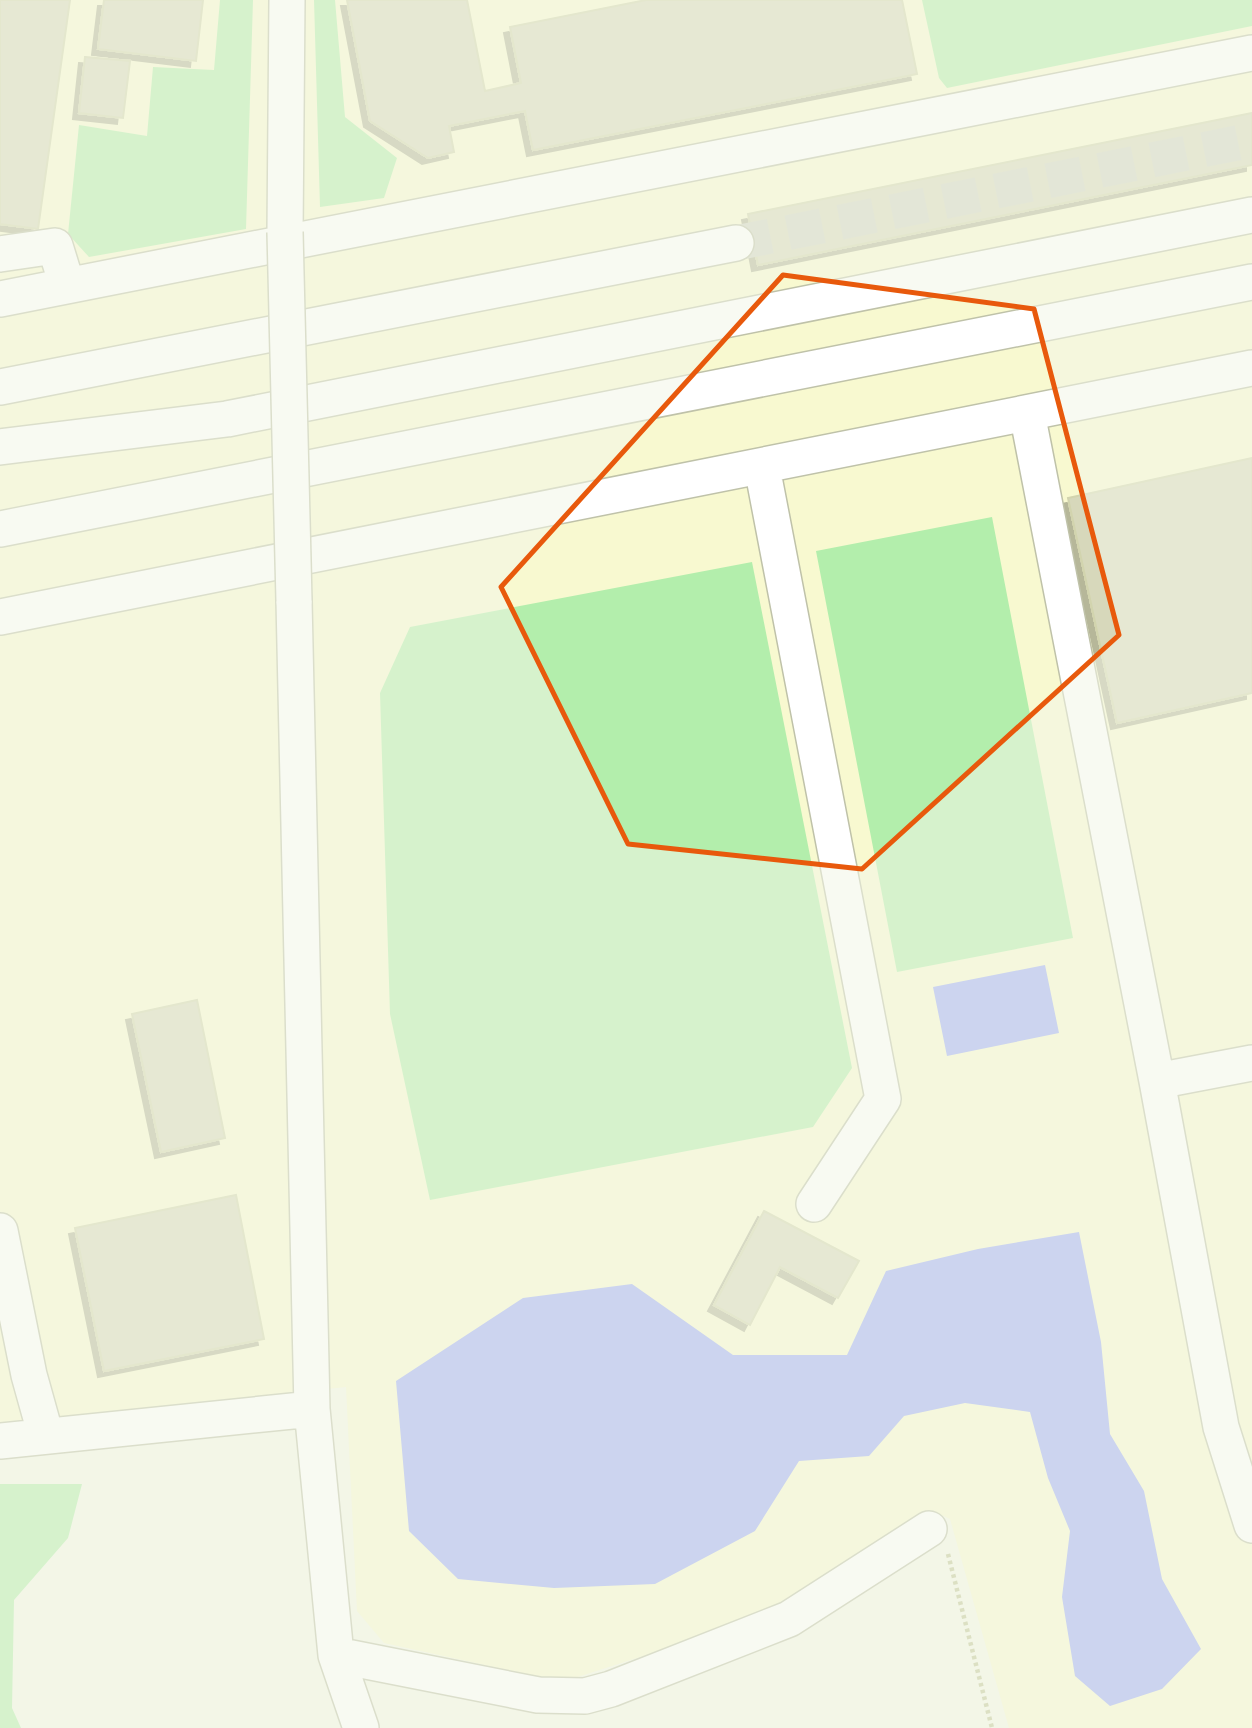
<svg xmlns="http://www.w3.org/2000/svg" width="1252" height="1728" font-family="Lato,sans-serif">
  <style>
    .commercial { fill: #f8f9d0 }
    .green { fill: #b3eeac }
    .water { fill: #9dabf8 }
    .building { fill: #d7d8bb; stroke: #d2d4ae; stroke-width: 2; filter: url(#shadow) }
    .lines { fill: none; stroke-linecap: round; stroke-linejoin: round }
    .minor-tunnel { stroke: #d1d3c3; stroke-width: 35; stroke-dasharray: 35 18; stroke-linecap: butt }
    .minor-casing { stroke: #bfc2a9; stroke-width: 38 }
    .path { stroke: #c1c598; stroke-width: 4.5; stroke-dasharray: 3.5 3.5; stroke-linecap: butt }
    .minor { stroke: #fff; stroke-width: 35 }
    .minor-bridge-casing { stroke: #bfc2a9; stroke-width: 38; stroke-linecap: butt }
    .minor-bridge { stroke: #fff; stroke-width: 35 }
    .marked { fill: none; stroke: #e8590c; stroke-width: 5; stroke-linejoin: round }
  </style>
  <defs>
    <filter id="shadow"><feDropShadow dx="-6" dy="6" stdDeviation="0" flood-color="#0004"/></filter>
  </defs>
  <rect width="100%" height="100%" fill="#f3f5e7"/>
  <path class="commercial" d="M0,0H1252V1728H1009L950,1519L937,1513L759,1619L562,1682L384,1643L357,1611L346,1387L0,1423Z"/>
  <path class="green" d="M220,0H253L246,229L89,257L68,234L79,125L147,136L153,67L214,70Z
    M314,0H335L345,117L397,158L384,198L320,207Z
    M922,0H1252V26L947,88L939,78Z
    M992,517L1073,938L897,972L816,551Z
    M752,562L852,1068L813,1127L430,1200L390,1014L380,693L410,627Z
    M0,1484H82L68,1538L14,1600L12,1708L21,1728H0Z"/>
  <path class="water" d="M1045,965L1059,1033L947,1056L933,987Z
    M1079,1232L1101,1342L1110,1434L1144,1491L1162,1579L1201,1649L1162,1689L1110,1706L1075,1676L1062,1597L1070,1531L1048,1478L1030,1412L965,1403L904,1416L869,1456L799,1461L755,1531L655,1584L554,1588L458,1579L409,1531L396,1381L523,1298L632,1284L733,1355H847L886,1271L978,1249Z"/>
  <path class="building" d="M0,0H70L38,229L0,224Z
    M104,0H203L196,61L98,49Z
    M347,0H467L485,91L521,83L510,27L646,0H902L917,74L533,150L525,111L449,126L454,152L428,158L370,121Z
    M85,57L130,61L123,118L79,113Z
    M1252,113V165L758,265L748,214Z
    M1252,458V693L1117,723L1068,498Z
    M197,1000L225,1138L161,1152L132,1014Z
    M236,1195L264,1339L104,1371L75,1228Z
    M764,1211L859,1261L838,1298L780,1267L750,1325L714,1305Z"/>
  <g class="lines">
    <path class="minor-tunnel" d="M736,243L1252,140"/>
    <g class="minor-casing">
      <path id="minor" d="M285,232L287,0
        M0,254L55,246L67,285
        M0,299L1252,53
        M0,387L736,243
        M1027,413L1157,1081L1221,1427L1252,1525
        M0,447L227,419L1252,215
        M762,467L883,1099L814,1204
        M0,529L1252,282
        M294,601L312,1409L336,1655L361,1728
        M0,617L1252,368
        M1157,1081L1252,1063
        M0,1231L29,1375L46,1436
        M0,1441L312,1409
        M336,1655L538,1695L585,1696L611,1689L789,1619L929,1529"/>
    </g>
    <path class="path" d="M948,1554L992,1728"/>
    <use href="#minor" class="minor"/>
    <g class="minor-bridge-casing">
      <path id="minor-bridge" d="M285,232L294,601"/>
    </g>
    <use href="#minor-bridge" class="minor-bridge"/>
  </g>
  <path d="M0 0H1252V1728H0ZM783,275L1034,309L1119,635L862,869L628,844L501,587Z" fill="#f3f5e7" fill-opacity=".55" fill-rule="evenodd"/>
  <path class="marked" d="M783,275L1034,309L1119,635L862,869L628,844L501,587Z"/>
</svg>
